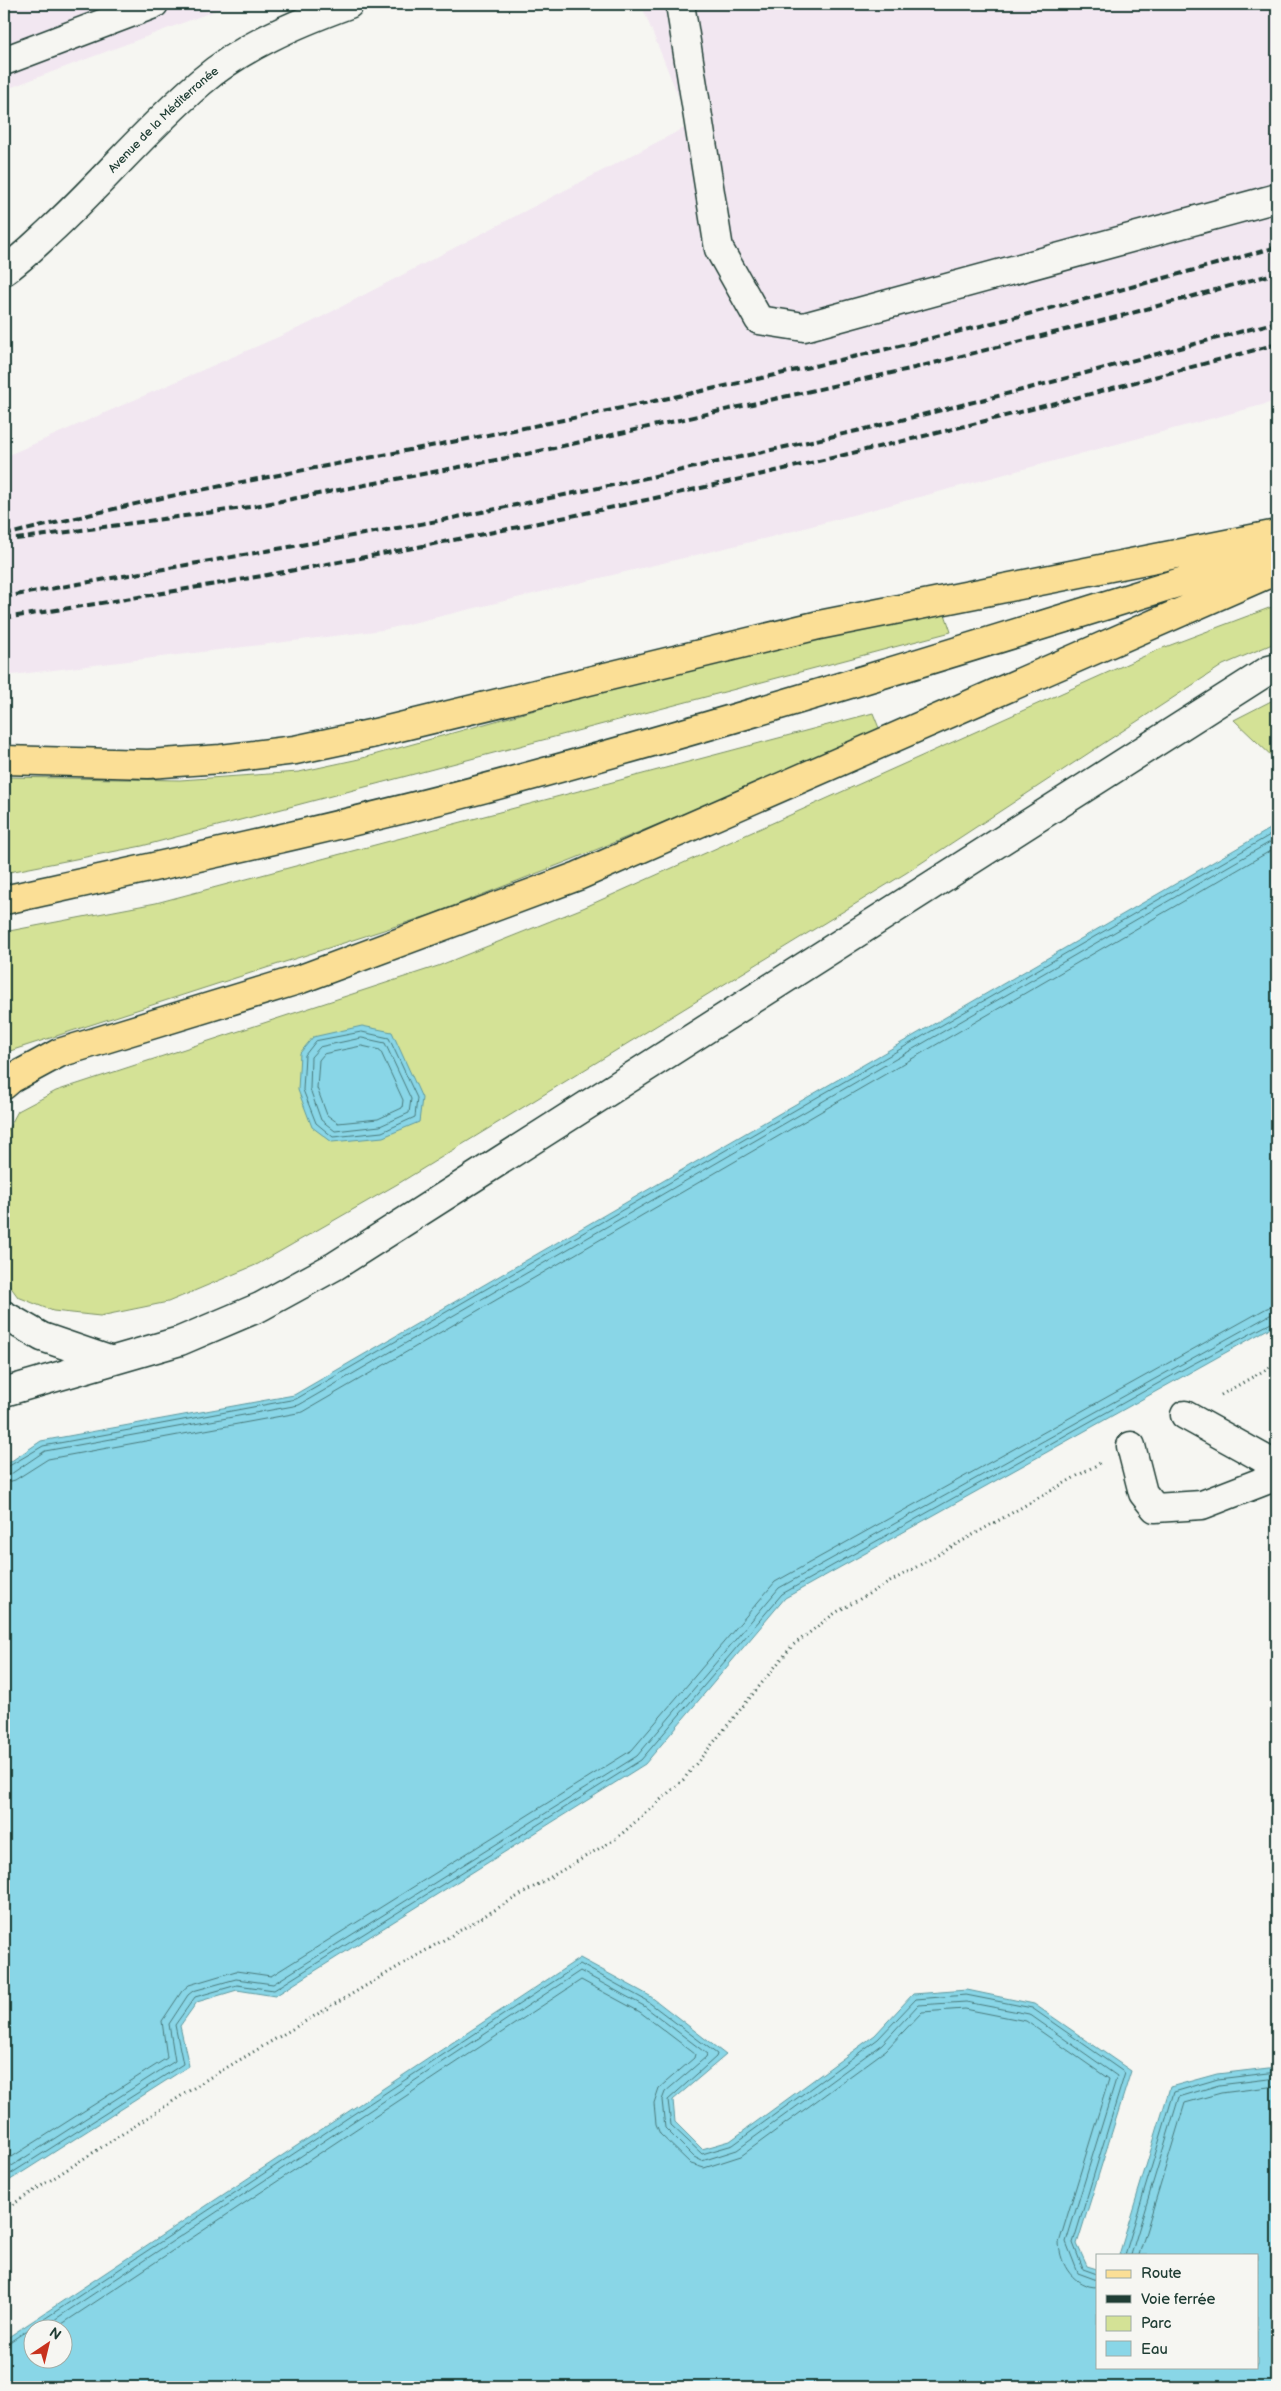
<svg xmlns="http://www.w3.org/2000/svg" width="1281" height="2391" font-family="'Balsamiq Sans',sans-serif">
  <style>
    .built { fill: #f2e7f1 }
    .green { fill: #d4e296; stroke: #7a9065 }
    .water { fill: #89d6e7; stroke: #5f999f; fill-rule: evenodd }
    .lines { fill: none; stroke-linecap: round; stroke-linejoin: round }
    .shore { stroke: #497a7c; stroke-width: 1 }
    .minor-casing { stroke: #1f3d34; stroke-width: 31 }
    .major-casing { stroke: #1f3d34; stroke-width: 31 }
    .path { stroke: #1f3d34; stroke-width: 3; stroke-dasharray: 1 4; stroke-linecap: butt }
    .minor { stroke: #f6f6f2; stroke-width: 28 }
    .major { stroke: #fbdf96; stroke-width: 28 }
    .rail { stroke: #1f3d34; stroke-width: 4; stroke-dasharray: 8 4; stroke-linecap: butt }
    .labels { text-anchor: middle; stroke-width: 5; stroke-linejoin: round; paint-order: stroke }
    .street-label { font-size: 12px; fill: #1f3d34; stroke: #f6f6f2 }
  </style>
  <rect width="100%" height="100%" fill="#f6f6f2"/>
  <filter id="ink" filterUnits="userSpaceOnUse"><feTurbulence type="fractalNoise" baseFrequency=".02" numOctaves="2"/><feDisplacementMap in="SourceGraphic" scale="10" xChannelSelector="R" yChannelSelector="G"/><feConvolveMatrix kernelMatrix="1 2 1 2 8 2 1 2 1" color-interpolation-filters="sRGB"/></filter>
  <g filter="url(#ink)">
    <path class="built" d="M4,4H233L4,90Z
      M641,4H1277V401L767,538L383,630L4,676V457L310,323L690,125Z"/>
    <path class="green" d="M1277,605V642L1223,665L906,873L401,1182L258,1264L168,1302L100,1316L53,1311L18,1297L4,1278V1137L18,1111L56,1091L438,966L583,908L1160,649Z
      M944,611L951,632L142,846L4,873V777L180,780L299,772L359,759L740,653Z
      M1277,698V761L1234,720Z
      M873,713L881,733L571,860L430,915L10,1051L4,1055V932L156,903Z"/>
    <path class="water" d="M1277,825V1324L785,1598L645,1764L275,1996L237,1990L197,2002L180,2026L189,2066L4,2184V1466L41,1441L294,1395Z
      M362,1026L392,1032L422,1098L419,1122L383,1137L332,1142L312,1127L298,1090L300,1053L313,1037Z
      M580,1958L650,1996L726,2055L673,2100L675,2122L702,2149L730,2141L875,2035L913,1994L967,1990L1034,2004L1131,2071L1077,2244L1087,2266L1097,2269V2367H1257V2255H1119L1170,2087L1217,2074L1277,2067V2387H4V2340ZM32,2328H62V2358H32Z"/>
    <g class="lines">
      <path class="shore" d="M362,1032L389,1038L417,1098L415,1117L382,1132L333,1137L316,1123L303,1090L305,1055L316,1041Z
        M362,1038L385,1043L411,1099L409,1113L380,1126L335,1131L321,1120L310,1089L311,1057L320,1047Z
        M362,1046L380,1050L403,1100L402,1108L378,1119L338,1123L327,1115L317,1088L319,1060L324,1054Z
        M4,1469L43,1446L296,1399L1277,831
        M4,1476L11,1474L45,1451L299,1405L1277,838
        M4,1483L15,1480L48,1459L303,1412L1277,847
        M4,2162L167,2058L162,2021L182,1991L189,1985L236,1971L271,1976L632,1750L775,1582L1267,1308L1277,1306
        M4,2171L175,2061L169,2024L188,1995L193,1991L236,1979L273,1984L637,1756L779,1588L1270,1315L1277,1313
        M4,2178L183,2064L175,2025L195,1997L237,1985L274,1990L641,1760L782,1594L1191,1365L1277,1320
        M1125,2255L1174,2092L1218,2079L1277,2072
        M1131,2255L1179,2097L1219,2085L1277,2078
        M1139,2255L1185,2103L1221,2093L1277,2086
        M42,2328L580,1971L644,2006L707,2054L706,2057L665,2092L662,2100L665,2128L694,2157L702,2161L737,2150L882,2044L918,2005L966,2002L1029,2014L1117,2076L1066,2242L1078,2273L1097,2280
        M56,2328L581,1980L640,2012L695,2054L694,2058L659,2088L654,2103L656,2124L660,2134L691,2164L704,2168L741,2156L886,2050L922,2012L965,2009L1026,2021L1109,2079L1059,2243C1060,2265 1074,2287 1097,2287
        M4,2344L8,2343L580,1964L647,2001L717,2054L716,2057L668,2100L671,2125L702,2154L733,2145L878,2039L916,1999L966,1995L1032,2008L1125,2073L1073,2243L1083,2269L1097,2274"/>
      <g class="minor-casing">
        <g id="minor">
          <path d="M680,4L719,249L759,320L804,327L1277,198"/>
          <path d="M4,61L154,4"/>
          <path id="s1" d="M4,271C21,259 35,245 50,231C102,183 147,128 201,82C243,46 297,23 349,4"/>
          <path d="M4,1315L42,1337L109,1360"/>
          <path d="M4,1392L180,1341L260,1307L335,1266L1269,670L1277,668"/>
          <path d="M1185,1415L1277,1466"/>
          <path d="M1131,1446L1143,1493L1155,1508L1202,1505L1277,1476"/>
        </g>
      </g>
      <g class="major-casing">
        <path id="major" d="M4,760L148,764L221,759L295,750L375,733L819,625L1277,534
          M4,900C181,861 359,823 534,775C783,707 1030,629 1277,552
          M4,1085L11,1079L59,1053L301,979L578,876L1277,570"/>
      </g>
      <path class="path" d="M1221,1395L1277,1363
        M4,2210L209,2078L617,1838L683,1780L792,1646L835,1613L1100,1463"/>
      <use href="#minor" class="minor"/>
      <use href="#major" class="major"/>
      <path class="rail" d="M4,535C61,522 119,507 176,495C331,464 486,437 640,404C854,360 1067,306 1277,247
        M16,539L250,507L522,455L914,368L1121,316L1277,273
        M4,597L443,520L637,480L861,430L1022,390L1277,322
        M4,618C293,575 581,518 865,450C1003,418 1140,381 1277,344"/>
    </g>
  </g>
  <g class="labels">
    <g class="street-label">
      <text dy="4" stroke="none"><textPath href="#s1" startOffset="220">Avenue de la Méditerranée</textPath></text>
    </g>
  </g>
  <rect width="1281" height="2391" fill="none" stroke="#f6f6f2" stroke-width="20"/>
  <rect x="10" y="10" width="1261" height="2371" fill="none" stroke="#1f3d34" stroke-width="2" filter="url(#ink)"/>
  <rect x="1096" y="2254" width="162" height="115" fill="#f6f6f2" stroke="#a0aca6"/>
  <rect x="1106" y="2270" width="25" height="8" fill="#fbdf96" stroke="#a0aca6"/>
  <text x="1141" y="2278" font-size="15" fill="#1f3d34">Route</text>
  <rect x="1106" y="2295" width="25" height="8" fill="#1f3d34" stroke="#a0aca6"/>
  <text x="1141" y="2304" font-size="15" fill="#1f3d34">Voie ferrée</text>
  <rect x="1106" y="2316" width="25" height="15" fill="#d4e296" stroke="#a0aca6"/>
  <text x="1141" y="2328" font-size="15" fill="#1f3d34">Parc</text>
  <rect x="1106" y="2341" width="25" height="15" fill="#89d6e7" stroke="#a0aca6"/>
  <text x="1141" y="2354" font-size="15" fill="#1f3d34">Eau</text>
  <g transform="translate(48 2344) rotate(35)"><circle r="24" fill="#f6f6f2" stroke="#a0aca6"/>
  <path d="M0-4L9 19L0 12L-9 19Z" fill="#c8321e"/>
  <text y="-8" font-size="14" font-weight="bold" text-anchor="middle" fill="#1f3d34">N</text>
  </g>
</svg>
